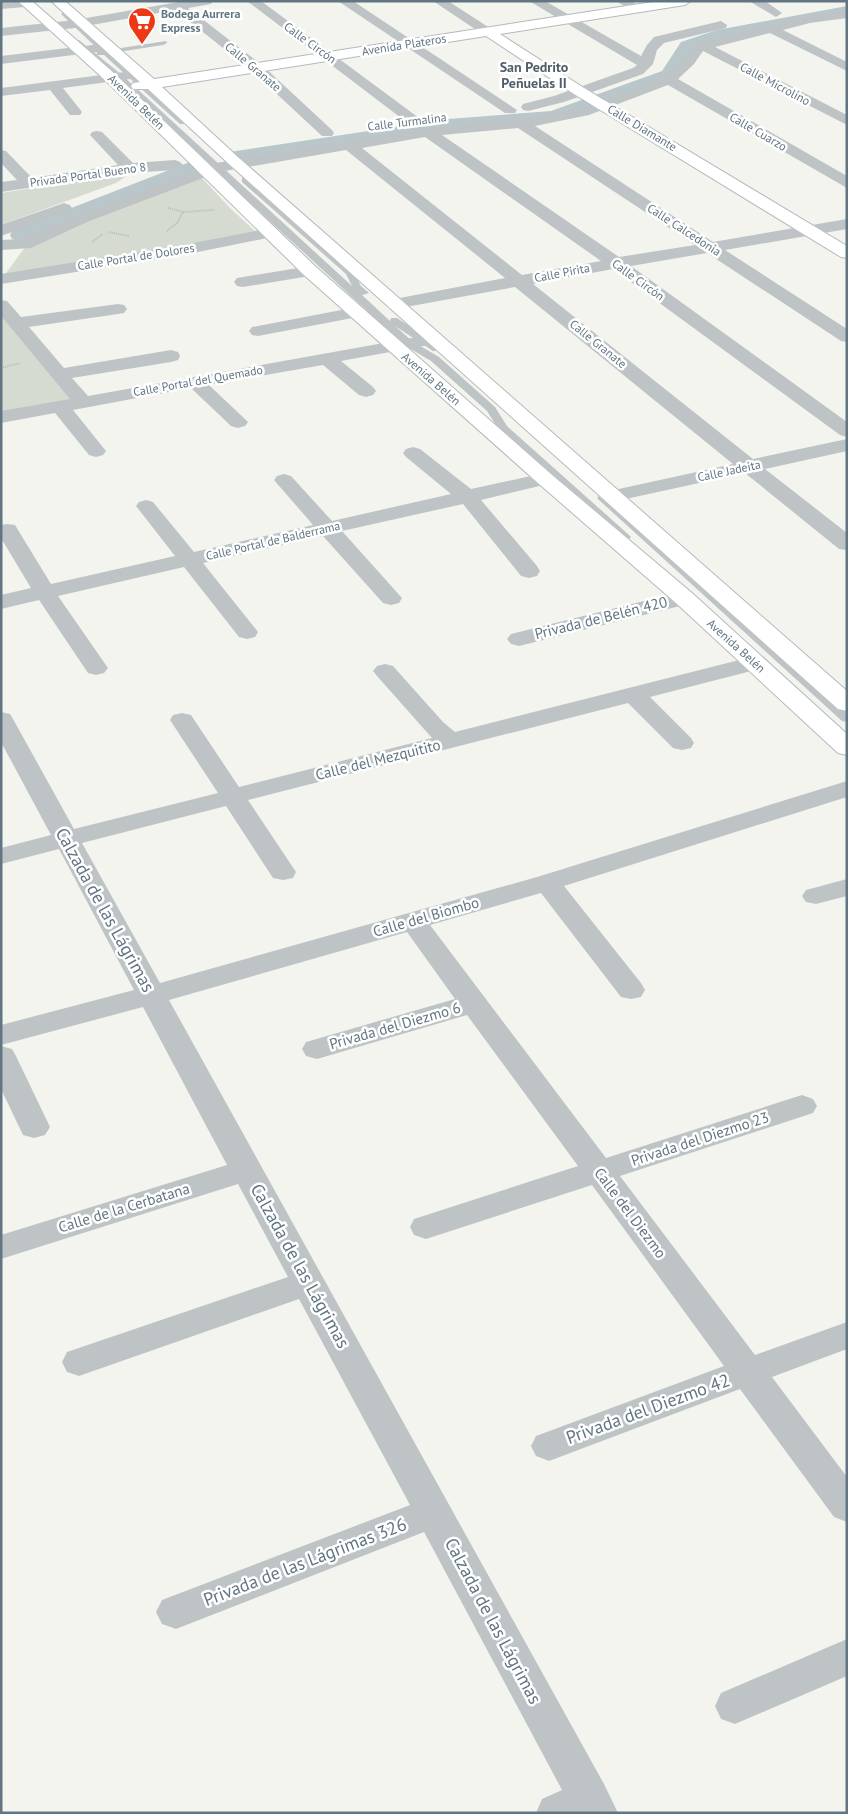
<svg xmlns="http://www.w3.org/2000/svg" width="848" height="1814" font-family="'PT Sans',sans-serif">
  <style>
    .green { fill: #d5dbd0 }
    .lines { fill: none; stroke-linecap: round; stroke-linejoin: round }
    .canal { fill: #b9c7cb; fill-rule: evenodd }
    .secondary-casing { stroke: #b3b9bd; stroke-width: 2 }
    .path { stroke: #babdbf; stroke-width: 2; stroke-dasharray: 1 1; stroke-linecap: butt }
    .lane { fill: #bec4c6; fill-rule: evenodd }
    .street { fill: #bec4c6; fill-rule: evenodd }
    .secondary { fill: #fff; fill-rule: evenodd }
    .labels { text-anchor: middle; stroke-width: 5; stroke-linejoin: round; paint-order: stroke }
    .far-poi-label { font-size: 12px; font-weight: bold; fill: #617682; stroke: #fff; text-anchor: start }
    .far-street-label { font-size: 12px; fill: #617682; stroke: #fff }
    .far-neighbourhood-label { font-size: 14px; font-weight: bold; fill: #4f5e67; stroke: #fff }
    .street-label { font-size: 15px; fill: #617682; stroke: #fff }
    .near-street-label { font-size: 18px; fill: #617682; stroke: #fff }
  </style>
  <rect width="100%" height="100%" fill="#f4f4ef"/>
  <path class="green" d="M115,175H128L116,183L1,225V193Z
    M201,177L230,208L257,233L4,276L28,243Z
    M1,316L76,405L1,418Z"/>
  <g class="lines">
    <path class="canal" d="M847,6V14L720,38L692,48L674,77L553,121L448,129L236,161L230,160L227,156L230,152L236,151L448,119L551,111L662,71L681,42L717,30Z
      M195,160L201,161L204,165L201,169L26,239L19,241L12,239L10,235L12,231Z"/>
    <g class="secondary-casing">
      <path id="secondary" d="M18,1H32L116,75L316,267L552,475L692,593L847,734V755L838,753L676,603L538,483L304,275L106,81Z
        M51,1H65L154,79L659,1H691L685,5L500,34L584,88L847,246V258L841,257L574,94L486,36L162,87L239,158L847,691V711L838,709L229,164L148,89H133L131,86L133,83L140,82Z"/>
    </g>
    <path class="path" d="M168,208L183,212L214,210
      M167,231L177,223L183,212
      M108,232L129,236
      M92,242L103,234
      M1,368L20,363"/>
    <path class="lane" d="M64,12L108,50L166,41L167,43L163,45L112,53L186,120V124H180L104,55H97V51H100L62,15L61,14Z
      M73,40H79L122,75L352,286L346,274L242,182V178H248L353,271L361,286L369,293L362,295L390,321L391,318H397L441,347V351H433L395,326L412,341L439,357L495,407L507,426L629,535L631,537L629,539H621L499,430L487,411L431,361L404,345L116,79L73,44Z
      M603,495L607,496L847,711V722L842,721L599,500L597,498L599,496Z"/>
    <path class="street" d="M1,1H30L31,3L25,7L1,9Z
      M184,1H213L211,4L188,8L262,65L332,130L334,133L332,136H322L252,71L175,10L75,28L1,36V28L75,20Z
      M247,1H261L419,118L421,121L419,124H409Z
      M338,1H353L517,110L515,113H505Z
      M433,1H448L496,32L489,36L484,35Z
      M529,1H545L641,56L647,45L654,37L721,21L727,25L726,28L664,43L657,50L653,64L643,74L564,102L528,111L523,110L521,107L523,104L554,96L633,68L637,65Z
      M616,1H632L642,9L636,13Z
      M749,1H765L782,13L776,17Z
      M847,10V18L810,23L783,30L847,62V71L770,33L715,47L847,115V125L703,51L694,64L678,79L847,176V188L668,85L589,115L535,126L713,242L847,219V229L725,250L847,329V342L841,341L707,253L631,266L847,422V437L840,435L613,269L533,284L753,459L847,439V451L765,469L847,533V550L839,549L745,473L612,502L605,500L602,496L605,492L733,464L515,287L395,309L389,308L386,304L389,300L505,278L346,150L219,172L87,222L31,248L1,250V240L22,239L75,216L216,163L428,128L521,119L579,109L664,77L684,58L693,45L698,43L810,15ZM518,128L695,245L619,257L442,135ZM425,137L601,261L522,275L362,148Z
      M109,43L114,44L116,47L114,50L1,64V56Z
      M140,70L147,74L145,77L63,88L82,112L80,115H70L50,90L1,96V88Z
      M97,131L102,132L133,163L175,160L180,162L183,165L180,168L175,170L129,173L1,192V182L17,180L1,163V150L6,151L32,178L118,165L90,135L92,132Z
      M64,203L70,205L72,208L70,211L1,236V225Z
      M271,228L277,230L279,233L277,236L188,254L1,284V274L188,244Z
      M310,266L316,267L319,271L316,275L243,287L237,286L234,282L237,278L243,277Z
      M1,300L7,301L21,317L118,304L124,305L127,309L124,313L118,314L29,327L64,368L171,350L178,352L180,356L178,360L171,362L72,378L88,396L434,334L440,335L443,339L440,343L434,344L341,361L373,387L376,391L373,395L366,397L359,395L323,365L209,385L248,422L245,426L238,428L231,426L191,388L73,410L106,451L103,455L96,457L89,455L55,413L1,423V411L70,399L1,316Z
      M357,307L363,308L366,312L363,316L258,336L252,335L249,331L252,327L258,326Z
      M413,447L420,449L471,489L545,473L552,475L555,479L552,483L481,500L537,566L540,571L537,576L529,578L521,576L463,504L342,531L402,598L399,603L391,605L383,603L323,536L203,563L258,632L255,637L247,639L239,637L184,567L58,596L108,668L104,673L96,675L88,673L39,600L1,609V595L31,588L1,538V525L7,524L15,525L51,584L175,556L136,506L139,502L146,500L153,502L194,552L313,525L274,480L277,476L284,474L291,476L332,521L451,494L406,457L403,453L406,449Z
      M684,591L692,593L695,598L692,603L519,646L511,644L507,639L511,634Z
      M755,656L763,658L767,663L763,668L650,697L691,738L694,743L691,748L682,750L673,748L628,703L248,800L296,872L293,878L283,880L273,878L226,806L82,843L160,983L537,877L847,781V797L564,886L641,983L645,990L641,997L631,999L621,997L541,893L430,925L606,1158L802,1095L813,1099L817,1106L813,1113L620,1176L755,1355L847,1322V1349L772,1377L847,1477V1522L834,1517L740,1389L549,1461L536,1456L531,1446L536,1436L724,1366L592,1185L426,1239L414,1235L410,1227L414,1219L578,1166L467,1015L317,1059L306,1056L302,1049L306,1042L455,999L407,932L169,1000L604,1784L618,1813H536L542,1799L562,1790L424,1532L176,1629L162,1624L156,1612L162,1600L410,1505L299,1299L79,1376L67,1372L62,1362L67,1352L288,1277L238,1184L1,1259V1235L227,1165L143,1007L1,1045V1025L134,990L59,849L1,864V848L51,835L1,742V712L10,714L13,719L74,829L218,793L170,720L173,715L182,713L191,715L239,787L432,738L377,676L373,671L377,666L385,664L393,666L443,722L455,732Z
      M847,879V896L816,904L806,902L802,896L806,890Z
      M1,1046L12,1049L16,1056L50,1127L45,1135L34,1138L23,1135L1,1089Z
      M847,1639V1676L735,1724L721,1719L715,1706L721,1693Z"/>
    <use href="#secondary" class="secondary"/>
  </g>
  <defs>
    <g id="supermarket-pin" transform="scale(1.4375)"><path d="M0 17L-7.5 6A9.5 9.5 0 1 1 7.5 6Z" fill="#ed3816" stroke="#fff"/><path d="M-6-5.5h2.5l.6 2H6L4.5 2H-2.5L-4.4-4H-6ZM-1.5 3.2a1.3 1.3 0 1 0 .1 0ZM3 3.2a1.3 1.3 0 1 0 .1 0Z" fill="#fff"/></g>
  </defs>
  <g fill-rule="evenodd">
    <use href="#supermarket-pin" x="142" y="21"/>
  </g>
  <g class="labels">
    <g class="far-poi-label">
      <text x="161" y="18">Bodega Aurrera<tspan x="161" dy="14">Express</tspan></text>
    </g>
    <g class="far-street-label">
      <text transform="translate(310 43) rotate(36)" y="4">Calle Circón</text>
      <text transform="translate(404 45) rotate(-9)" y="4">Avenida Plateros</text>
      <text transform="translate(253 67) rotate(40)" y="4">Calle Granate</text>
      <text transform="translate(775 84) rotate(28)" y="4">Calle Microlino</text>
      <text transform="translate(136 102) rotate(44)" y="4">Avenida Belén</text>
      <text transform="translate(407 122) rotate(-7)" y="4">Calle Turmalina</text>
      <text transform="translate(642 128) rotate(31)" y="4">Calle Diamante</text>
      <text transform="translate(758 132) rotate(30)" y="4">Calle Cuarzo</text>
      <text transform="translate(88 175) rotate(-8)" y="4">Privada Portal Bueno 8</text>
      <text transform="translate(684 230) rotate(33)" y="4">Calle Calcedonia</text>
      <text transform="translate(136 257) rotate(-9)" y="4">Calle Portal de Dolores</text>
      <text transform="translate(562 273) rotate(-11)" y="4">Calle Pirita</text>
      <text transform="translate(638 280) rotate(36)" y="4">Calle Circón</text>
      <text transform="translate(598 344) rotate(39)" y="4">Calle Granate</text>
      <text transform="translate(431 379) rotate(41)" y="4">Avenida Belén</text>
      <text transform="translate(198 381) rotate(-10)" y="4">Calle Portal del Quemado</text>
      <text transform="translate(729 471) rotate(-12)" y="4">Calle Jadeita</text>
      <text transform="translate(273 541) rotate(-13)" y="4">Calle Portal de Balderrama</text>
      <text transform="translate(736 646) rotate(42)" y="4">Avenida Belén</text>
    </g>
    <g class="far-neighbourhood-label">
      <text x="534" y="72">San Pedrito<tspan x="534" dy="16">Peñuelas II</tspan></text>
    </g>
    <g class="street-label">
      <text transform="translate(601 618) rotate(-14)" y="5">Privada de Belén 420</text>
      <text transform="translate(378 760) rotate(-14)" y="5">Calle del Mezquitito</text>
      <text transform="translate(426 917) rotate(-16)" y="5">Calle del Biombo</text>
      <text transform="translate(395 1026) rotate(-16)" y="5">Privada del Diezmo 6</text>
      <text transform="translate(700 1139) rotate(-18)" y="5">Privada del Diezmo 23</text>
      <text transform="translate(124 1208) rotate(-17)" y="5">Calle de la Cerbatana</text>
      <text transform="translate(630 1213) rotate(53)" y="5">Calle del Diezmo</text>
    </g>
    <g class="near-street-label">
      <text transform="translate(105 910) rotate(61)" y="6">Calzada de las Lágrimas</text>
      <text transform="translate(300 1266) rotate(61)" y="6">Calzada de las Lágrimas</text>
      <text transform="translate(648 1409) rotate(-20)" y="6">Privada del Diezmo 42</text>
      <text transform="translate(305 1562) rotate(-21)" y="6">Privada de las Lágrimas 326</text>
      <text transform="translate(493 1621) rotate(62)" y="6">Calzada de las Lágrimas</text>
    </g>
  </g>
  <rect width="848" height="1814" fill="none" stroke="#617682" stroke-width="5"/>
</svg>
